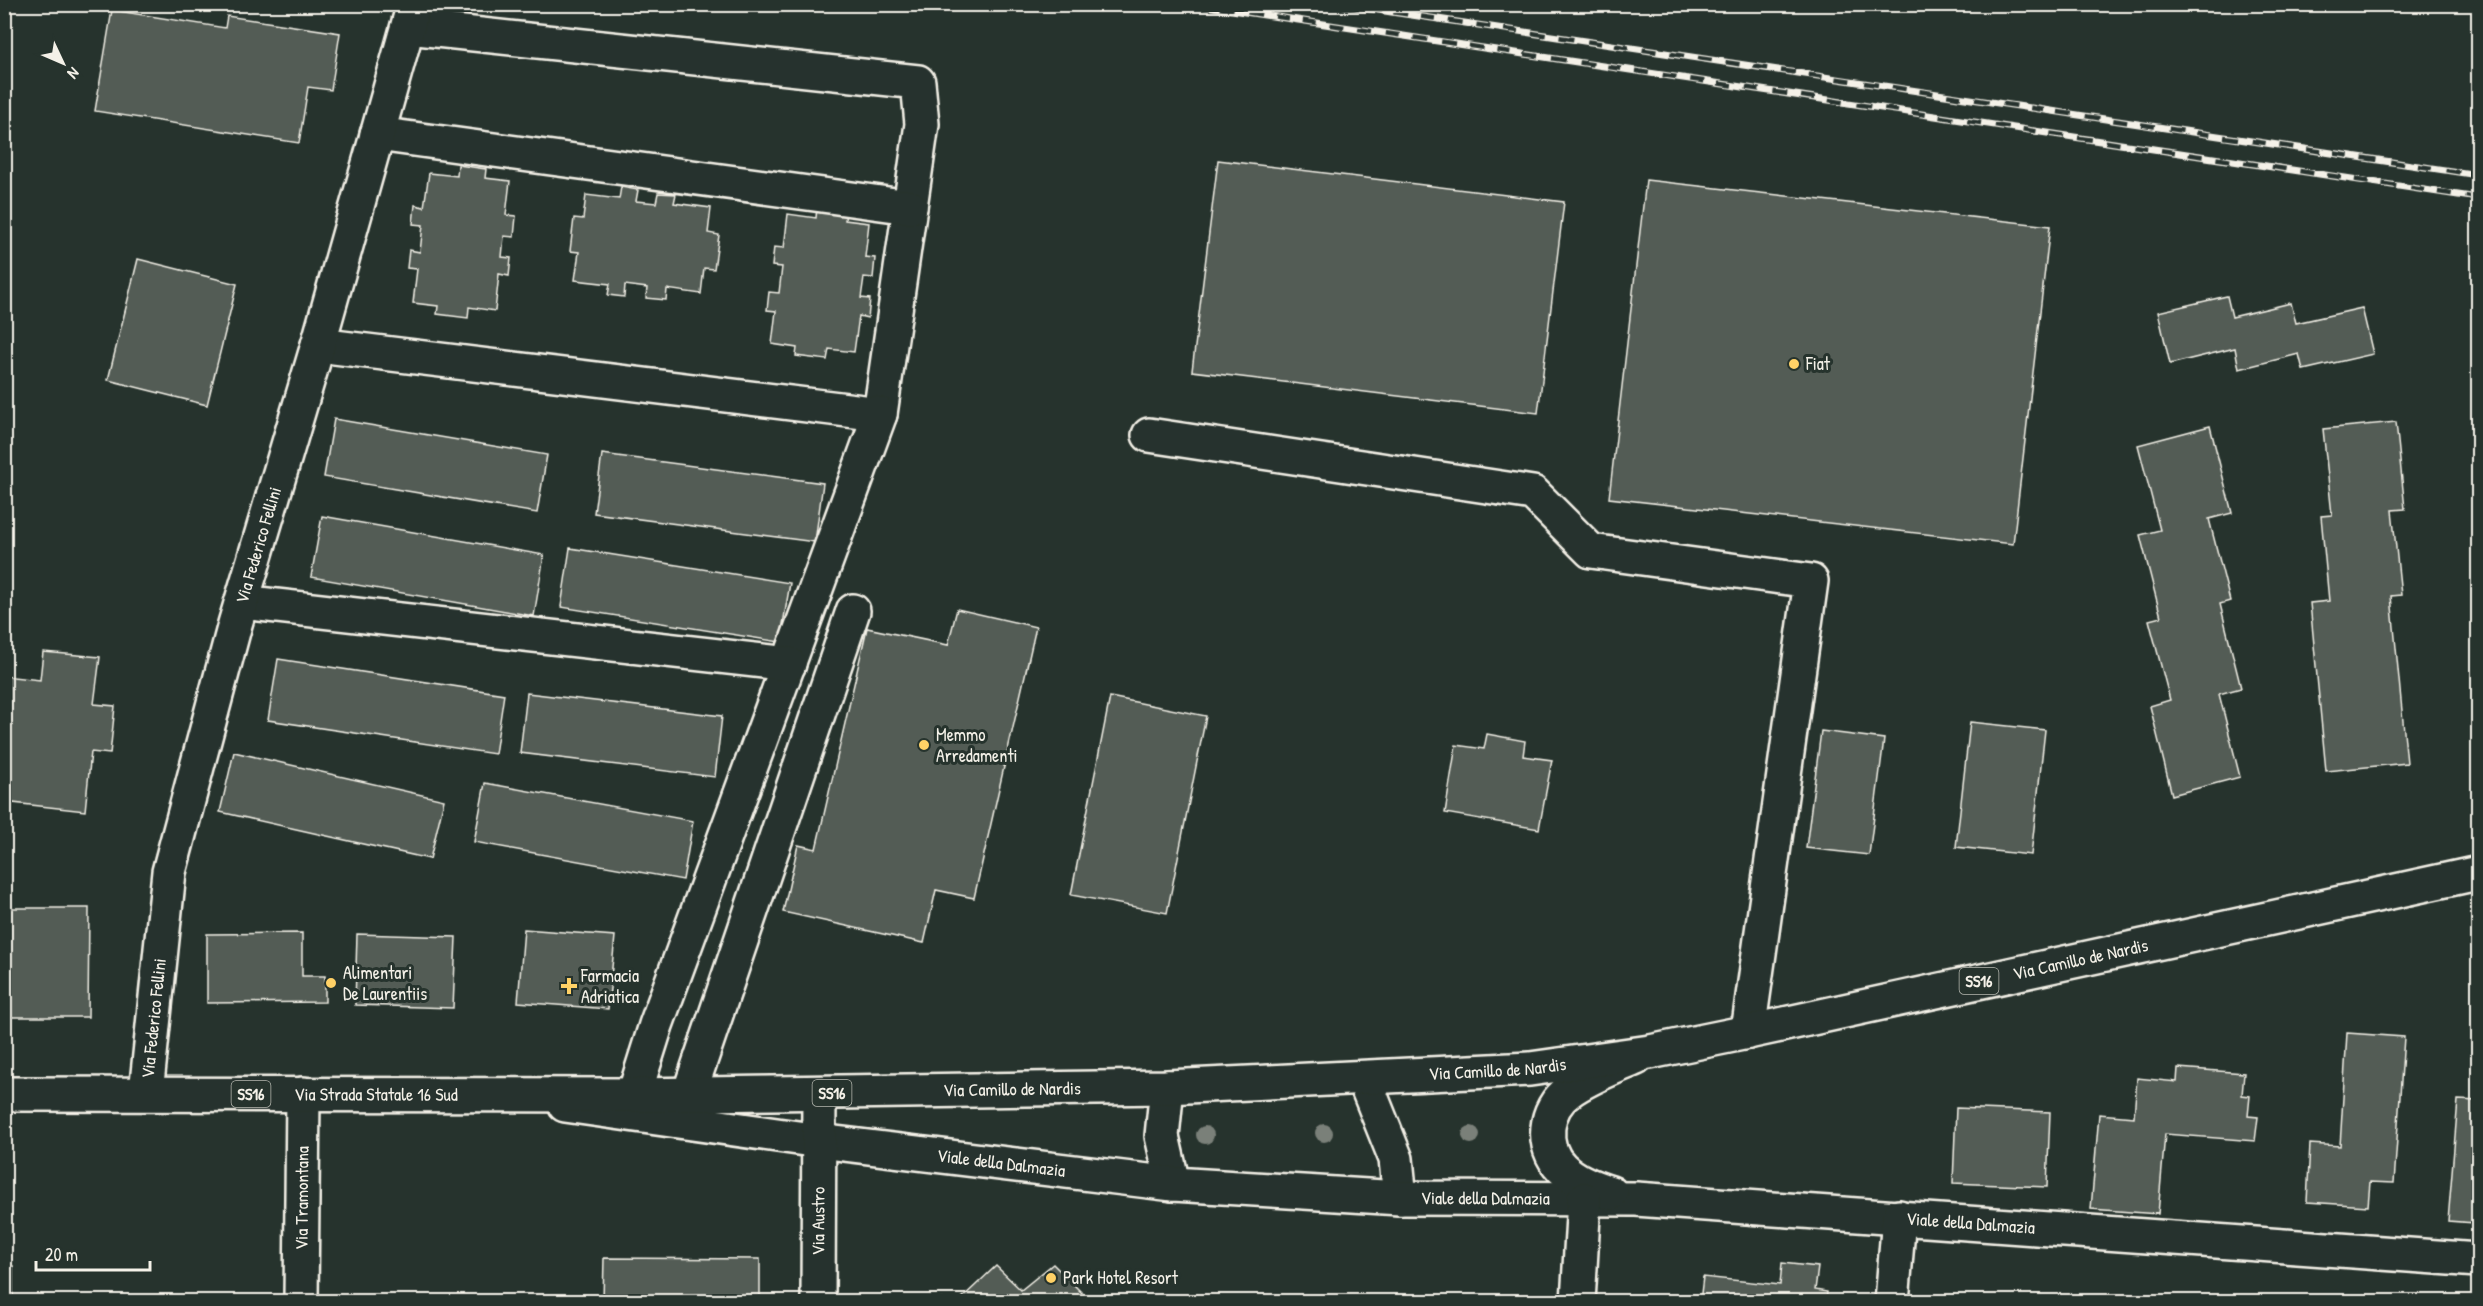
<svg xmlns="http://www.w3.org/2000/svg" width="2483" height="1306" font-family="'Patrick Hand',sans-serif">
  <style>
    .building { fill: #525c55; stroke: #f4f1e8; stroke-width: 1.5 }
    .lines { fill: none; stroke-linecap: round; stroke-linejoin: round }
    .minor-casing { stroke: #f4f1e8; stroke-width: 38 }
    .major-casing { stroke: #f4f1e8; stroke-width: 38 }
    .minor { stroke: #26332d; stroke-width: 33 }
    .major { stroke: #26332d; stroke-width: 33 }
    .rail-casing { stroke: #f4f1e8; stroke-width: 7 }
    .rail { stroke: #26332d; stroke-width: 4.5; stroke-dasharray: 14; stroke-linecap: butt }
    .tree { fill: #7a8079 }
    .poi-dot { fill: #ffd166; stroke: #26332d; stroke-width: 2 }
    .labels { text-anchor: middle; stroke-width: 6; stroke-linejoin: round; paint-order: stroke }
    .shield { fill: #26332d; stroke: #b6b8b0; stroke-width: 1.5 }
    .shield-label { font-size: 16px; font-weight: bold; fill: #f4f1e8 }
    .poi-label { font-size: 18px; fill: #f4f1e8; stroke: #26332d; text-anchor: start }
    .street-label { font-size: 18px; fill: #f4f1e8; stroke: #26332d }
  </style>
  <rect width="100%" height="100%" fill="#26332d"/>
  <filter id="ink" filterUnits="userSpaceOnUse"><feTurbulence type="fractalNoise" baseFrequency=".0167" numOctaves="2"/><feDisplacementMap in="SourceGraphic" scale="12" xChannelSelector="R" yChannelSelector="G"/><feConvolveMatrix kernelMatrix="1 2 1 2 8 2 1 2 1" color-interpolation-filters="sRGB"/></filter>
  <g filter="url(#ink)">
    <path class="building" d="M112,10L225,28L227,16L340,33L331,90L308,87L299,143L95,111Z
      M1218,160L1564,202L1538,413L1192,371Z
      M458,165L486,169L485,178L510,181L506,215L516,216L514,237L504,236L502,257L511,258L509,276L499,274L495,311L469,307L468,318L437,314L438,306L413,303L417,269L407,268L409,250L420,252L423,225L413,224L415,205L424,207L429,173L457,176Z
      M1646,180L2050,226L2013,544L1609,498Z
      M621,187L638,190L636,201L656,203L658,193L676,194L674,203L711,208L708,233L719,235L714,269L704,268L701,294L667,289L666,300L646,298L647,288L625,285L624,297L608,295L610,284L575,280L579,252L570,251L574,218L583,219L586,195L619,199Z
      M817,207L846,211L845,220L869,223L865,257L875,258L873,278L864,277L861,298L870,299L868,318L859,316L854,352L829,349L827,360L796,356L797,348L772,344L776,311L767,310L769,292L779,293L782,267L772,266L774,247L784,248L788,214L816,218Z
      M138,259L237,284L207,405L108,380Z
      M2227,296L2232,317L2291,303L2296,323L2362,308L2373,354L2303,370L2299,354L2239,369L2235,348L2170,364L2158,312Z
      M334,419L547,455L537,513L324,477Z
      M2396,422L2405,509L2392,510L2401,595L2391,596L2407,763L2326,771L2310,603L2329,601L2321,516L2332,515L2323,429Z
      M2210,426L2232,513L2209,519L2230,601L2220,604L2241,688L2219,694L2240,777L2172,795L2150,706L2170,700L2149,620L2161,617L2140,535L2160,530L2138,445Z
      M602,454L823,483L815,542L594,513Z
      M322,516L544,555L534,616L311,577Z
      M570,548L790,583L780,642L561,607Z
      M957,609L1036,627L974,898L936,890L924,943L783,912L798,845L816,849L867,628L948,645Z
      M43,652L100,657L94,704L115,706L110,754L91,752L85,811L4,802V676L40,680Z
      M278,659L504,694L495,754L268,720Z
      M527,693L722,716L715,777L520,753Z
      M1110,697L1206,716L1167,913L1071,895Z
      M1970,722L2045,730L2031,855L1956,847Z
      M1821,731L1884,739L1869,855L1806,848Z
      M1487,734L1525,741L1523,756L1552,760L1539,829L1445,813L1456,745L1484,749Z
      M234,752L444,800L430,859L220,812Z
      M485,783L693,821L683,880L474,842Z
      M4,908H89L88,1017H4Z
      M524,929L615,936L608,1009L518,1002Z
      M302,933V976H325V1002L207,1003V934Z
      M357,934L456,937L453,1008L355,1005Z
      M2347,1033L2404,1037L2394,1183L2370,1182L2368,1206L2307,1202L2310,1144L2340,1146Z
      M2178,1068L2244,1073L2242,1095L2250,1096L2248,1116L2258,1117L2255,1141L2165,1134L2158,1214L2091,1209L2099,1114L2134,1117L2137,1078L2177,1082Z
      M2458,1100L2478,1101V1234L2473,1233L2474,1223L2448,1221Z
      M1956,1108L2050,1112L2047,1187L1953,1183Z
      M604,1258L760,1259V1302H603Z
      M1782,1263L1818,1267L1815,1290L1827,1292L1826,1302H1700L1703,1277L1780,1285Z
      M1053,1264L1091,1302H904V1299L960,1300L996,1266L1021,1290Z
      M4,1266H13V1302H4Z"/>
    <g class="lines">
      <g class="minor-casing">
        <g id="minor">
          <path d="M408,27L918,82L922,124L880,414"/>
          <path d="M377,134L910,207"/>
          <path d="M318,345L880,414L656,1025L634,1095"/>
          <path d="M1149,435L1533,493L1591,551L1811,581L1748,1032"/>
          <path d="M242,602L789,664"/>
          <path d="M1364,1079L1396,1159L1400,1198"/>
          <path d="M1167,1087L1162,1136L1173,1184"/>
          <path id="s1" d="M146,1093L169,872L235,624L318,345L414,4"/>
          <path d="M689,1094L853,611"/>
          <path id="s2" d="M565,1105L819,1141L1173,1184L1400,1198L1636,1199L2478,1260"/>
          <path d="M1611,1193C1594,1188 1575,1181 1562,1168C1540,1147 1544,1108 1569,1091C1588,1077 1613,1068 1636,1058"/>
          <path id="s3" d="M301,1302L303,1094"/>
          <path id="s4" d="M818,1302L819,1094"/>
          <path d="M1578,1302L1584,1199"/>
          <path d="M1892,1302L1899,1217"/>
        </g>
      </g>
      <g class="major-casing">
        <g id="major">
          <path id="s5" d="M4,1094L634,1095L1167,1087L1530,1069L1650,1052L1748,1032L2478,873"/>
        </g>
      </g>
      <use href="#minor" class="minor"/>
      <use href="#major" class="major"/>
      <g class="rail-casing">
        <path id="rail" d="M1192,4L2478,198
          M1338,4L2478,175"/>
      </g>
      <use href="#rail" class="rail"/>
    </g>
    <g class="tree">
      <circle cx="1324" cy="1133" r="9"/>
      <circle cx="1205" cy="1135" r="9"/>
      <circle cx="1471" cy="1135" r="9"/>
    </g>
  </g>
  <g class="poi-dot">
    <circle cx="1794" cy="364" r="6"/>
    <circle cx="924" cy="745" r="6"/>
    <circle cx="331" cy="983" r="6"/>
    <path d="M566 977h6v6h6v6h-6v6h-6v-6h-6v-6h6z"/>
    <circle cx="1051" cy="1278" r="6"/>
  </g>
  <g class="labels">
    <g class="shield">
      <rect x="1959.5" y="968" width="39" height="26" rx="4.5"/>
      <rect x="812.5" y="1080" width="39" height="26" rx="4.5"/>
      <rect x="231.5" y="1081" width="39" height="26" rx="4.5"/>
    </g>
    <g class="shield-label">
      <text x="1979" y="987">SS16</text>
      <text x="832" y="1099">SS16</text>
      <text x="251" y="1100">SS16</text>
    </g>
    <g class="poi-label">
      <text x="1806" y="370">Fiat</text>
      <text x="936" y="741">Memmo<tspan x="936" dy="21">Arredamenti</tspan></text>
      <text x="343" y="979">Alimentari<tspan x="343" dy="21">De Laurentiis</tspan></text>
      <text x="581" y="982">Farmacia<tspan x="581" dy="21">Adriatica</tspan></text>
      <text x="1063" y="1284">Park Hotel Resort</text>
    </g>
    <g class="street-label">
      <text dy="6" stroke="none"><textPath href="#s1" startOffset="561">Via Federico Fellini</textPath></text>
      <text dy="6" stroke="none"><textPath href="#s5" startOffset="2088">Via Camillo de Nardis</textPath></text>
      <text dy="6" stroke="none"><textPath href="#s1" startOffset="75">Via Federico Fellini</textPath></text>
      <text dy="6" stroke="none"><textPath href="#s5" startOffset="1494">Via Camillo de Nardis</textPath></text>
      <text dy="6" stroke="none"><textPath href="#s5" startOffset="1008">Via Camillo de Nardis</textPath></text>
      <text dy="6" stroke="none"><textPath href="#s5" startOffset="372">Via Strada Statale 16 Sud</textPath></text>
      <text dy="6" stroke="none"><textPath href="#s2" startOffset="440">Viale della Dalmazia</textPath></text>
      <text dy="6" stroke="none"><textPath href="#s3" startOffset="104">Via Tramontana</textPath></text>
      <text dy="6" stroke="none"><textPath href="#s2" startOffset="926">Viale della Dalmazia</textPath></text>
      <text dy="6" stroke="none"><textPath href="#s4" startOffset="81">Via Austro</textPath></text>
      <text dy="6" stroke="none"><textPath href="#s2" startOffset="1412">Viale della Dalmazia</textPath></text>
    </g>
  </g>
  <rect width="2483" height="1306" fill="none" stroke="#26332d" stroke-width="24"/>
  <rect x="12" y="12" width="2459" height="1282" fill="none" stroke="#f4f1e8" stroke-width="2" filter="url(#ink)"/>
  <g transform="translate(63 63) rotate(134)" stroke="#26332d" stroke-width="4.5" paint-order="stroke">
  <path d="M0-4.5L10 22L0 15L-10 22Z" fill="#f4f1e8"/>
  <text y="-9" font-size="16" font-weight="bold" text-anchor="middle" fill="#f4f1e8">N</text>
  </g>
  <path d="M36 1261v9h114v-9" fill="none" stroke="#f4f1e8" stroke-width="3"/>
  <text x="45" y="1261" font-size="18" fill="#f4f1e8" stroke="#26332d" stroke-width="4.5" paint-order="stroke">20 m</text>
</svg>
